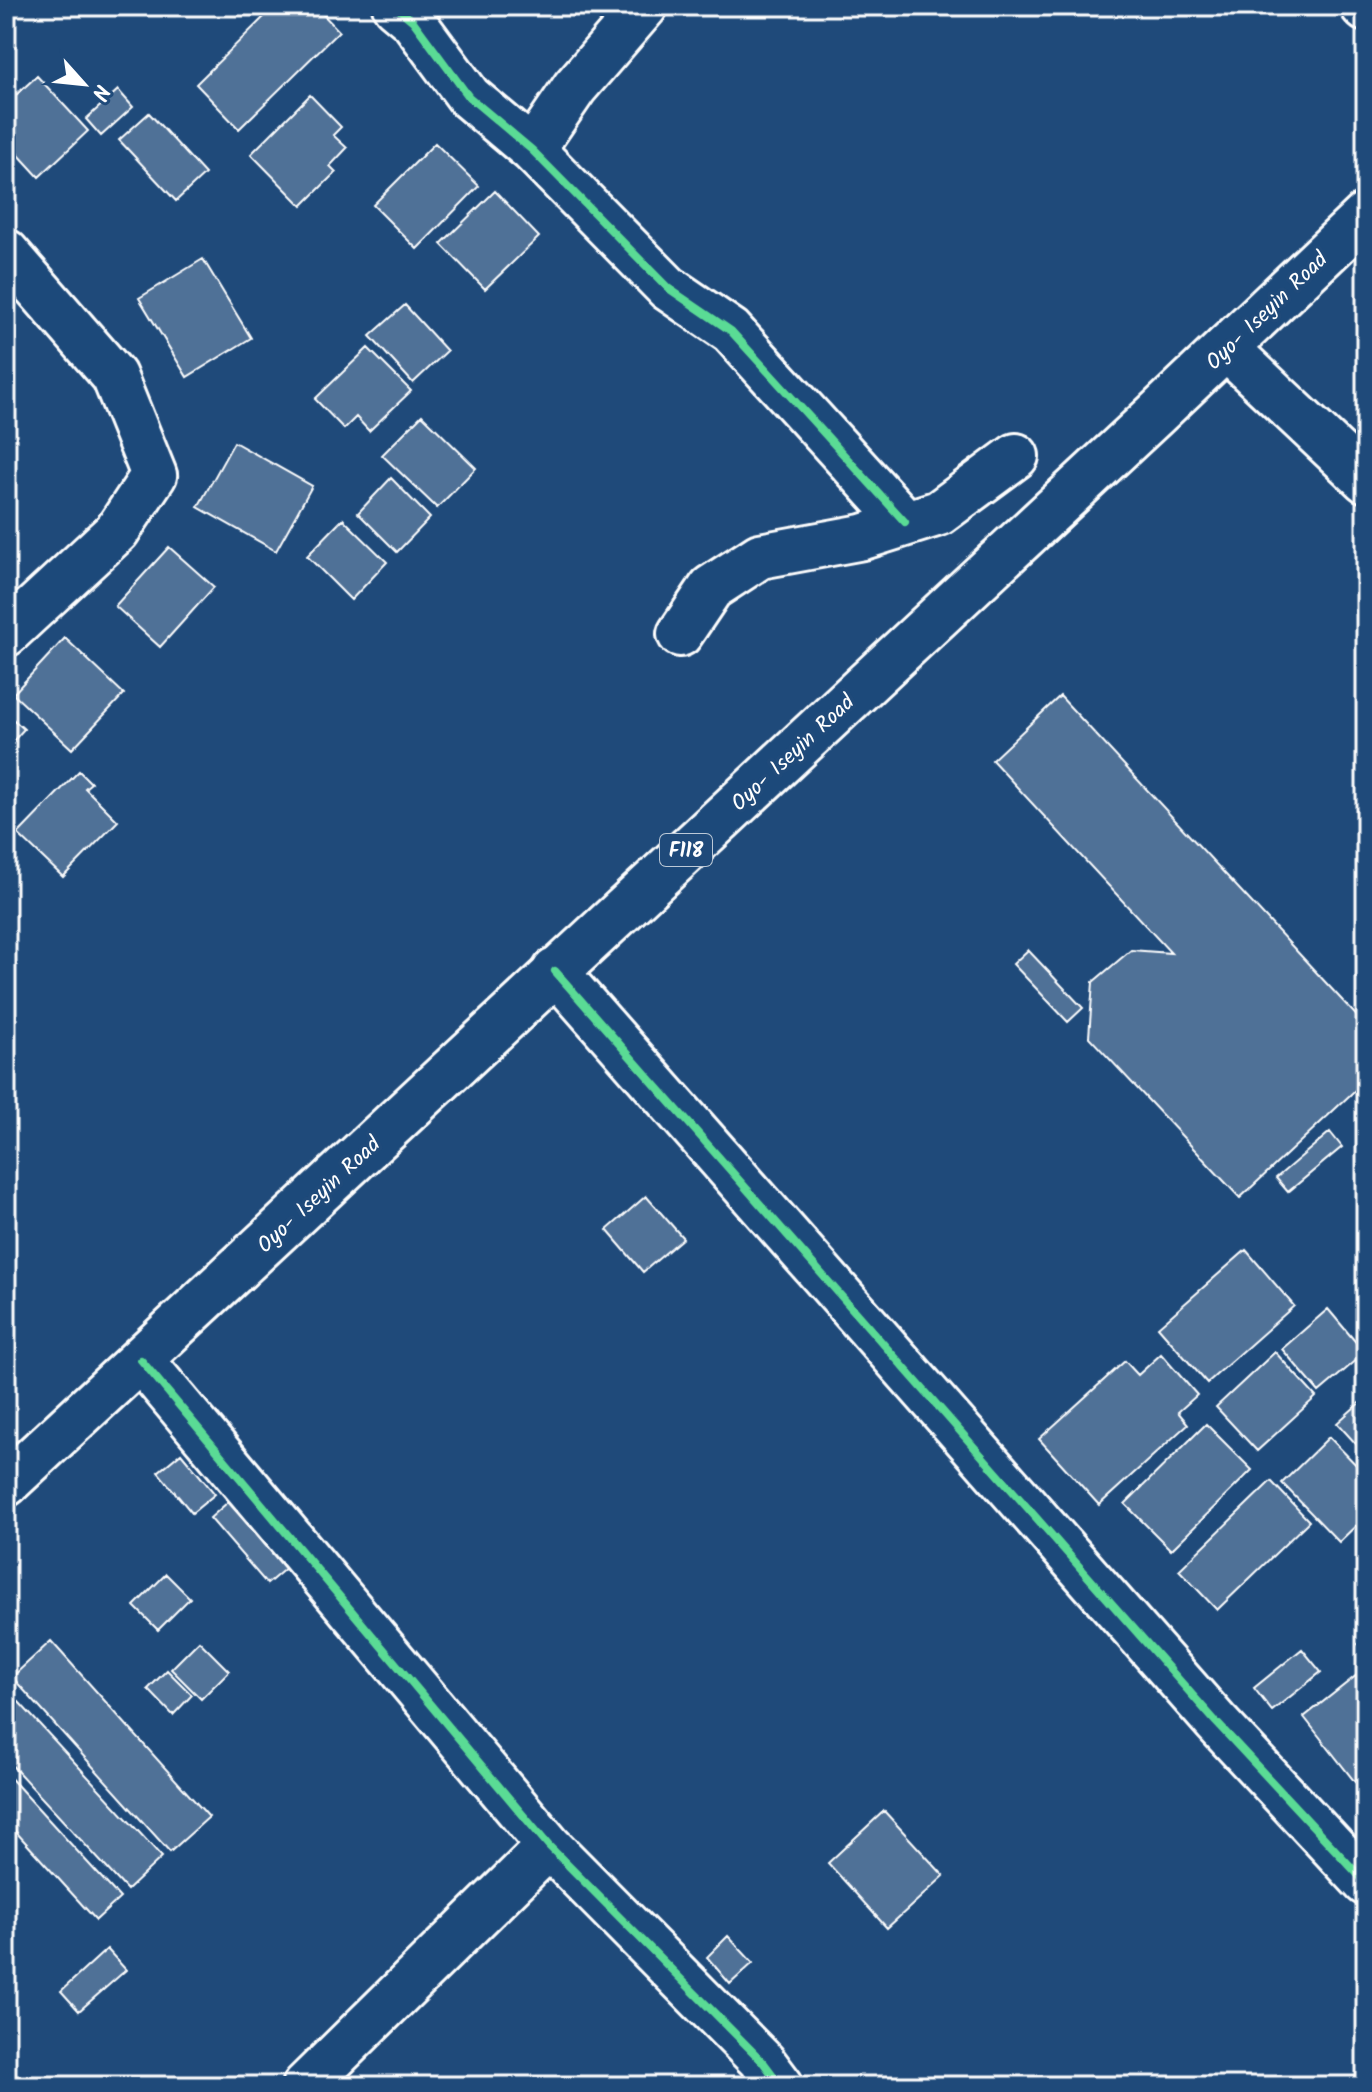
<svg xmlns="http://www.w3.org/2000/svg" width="1372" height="2092" font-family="Kalam,sans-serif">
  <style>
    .building { fill: #507197; stroke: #fff; stroke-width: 2 }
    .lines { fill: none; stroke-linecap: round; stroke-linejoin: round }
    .minor-casing { stroke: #fff; stroke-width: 50 }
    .major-casing { stroke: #fff; stroke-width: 50 }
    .minor { stroke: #1f4a7a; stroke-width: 44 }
    .major { stroke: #1f4a7a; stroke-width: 44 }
    .cycleway-casing { stroke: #1f4a7a; stroke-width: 13 }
    .cycleway { stroke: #5adb95; stroke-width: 8 }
    .labels { text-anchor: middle; stroke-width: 7; stroke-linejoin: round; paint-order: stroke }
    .shield { fill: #1f4a7a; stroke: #bcc9d7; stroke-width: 2 }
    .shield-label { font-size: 20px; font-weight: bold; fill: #fff }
    .street-label { font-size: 22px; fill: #fff; stroke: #1f4a7a }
  </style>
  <rect width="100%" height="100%" fill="#1f4a7a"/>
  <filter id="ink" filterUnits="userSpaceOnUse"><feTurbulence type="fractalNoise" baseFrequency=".0125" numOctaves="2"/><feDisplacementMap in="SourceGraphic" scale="16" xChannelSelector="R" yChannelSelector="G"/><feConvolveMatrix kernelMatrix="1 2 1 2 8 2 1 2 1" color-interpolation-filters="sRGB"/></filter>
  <g filter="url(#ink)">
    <path class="building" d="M275,6H315L339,31L239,129L196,84Z
      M37,76L88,131L39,177L6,141V104Z
      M118,90L133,107L101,136L86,119Z
      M310,95L341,127L333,135L347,148L330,166L336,172L302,206L251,154Z
      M149,113L205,174L176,201L119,140Z
      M435,143L479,186L417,249L373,205Z
      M495,191L539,237L485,289L441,244Z
      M203,259L251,338L187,377L139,298Z
      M405,305L447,351L413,383L370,336Z
      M368,348L411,391L369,431L356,417L344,429L315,399Z
      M422,415L476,468L437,508L382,455Z
      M234,442L312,486L276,551L198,507Z
      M391,478L430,518L397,552L358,513Z
      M343,519L387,562L351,600L307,556Z
      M169,547L214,587L160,647L115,606Z
      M65,638L124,694L72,749L13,694Z
      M1060,696L1366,1026V1080L1240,1198L1089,1037L1093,982L1131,950L1171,953L992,760Z
      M6,713L24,729L6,749Z
      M79,771L91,783L85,788L118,821L63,877L18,834Z
      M1028,950L1083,1008L1068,1022L1013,964Z
      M1330,1132L1342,1147L1288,1192L1276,1178Z
      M646,1196L683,1238L643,1272L607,1230Z
      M1246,1250L1294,1306L1207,1383L1158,1327Z
      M1328,1309L1365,1353L1319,1392L1282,1349Z
      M1275,1352L1316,1397L1257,1451L1216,1407Z
      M1161,1354L1197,1395L1178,1412L1188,1424L1099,1505L1039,1439L1125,1361L1138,1375Z
      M1366,1397V1455L1337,1423Z
      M1206,1424L1252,1470L1171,1550L1125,1504Z
      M1329,1437L1366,1475V1516L1339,1542L1282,1483Z
      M181,1453L215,1494L192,1513L158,1472Z
      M1271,1481L1309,1521L1217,1610L1179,1570Z
      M228,1502L286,1568L267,1584L210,1518Z
      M166,1574L190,1598L158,1630L134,1606Z
      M1366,1637V1653L1358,1644Z
      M51,1641L209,1817L170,1852L12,1677Z
      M199,1641L229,1671L201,1699L171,1669Z
      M1302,1649L1321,1672L1272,1711L1254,1688Z
      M167,1670L192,1695L173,1715L148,1689Z
      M1357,1675L1366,1687V1774L1355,1782L1304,1717Z
      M6,1688L162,1857L127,1890L6,1759Z
      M6,1773L120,1898L96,1920L6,1821Z
      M1366,1802V1818L1358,1810Z
      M884,1811L944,1876L887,1928L828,1863Z
      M728,1936L753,1963L730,1984L707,1957Z
      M107,1949L126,1970L79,2011L61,1991Z"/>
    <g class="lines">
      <g class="minor-casing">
        <path id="minor" d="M395,6L413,21L469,97L532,150L668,288L731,331L905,522
          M1363,6L1366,9
          M532,150L575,87L645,6
          M6,252L114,376L154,475L117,531L6,634
          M1226,348L1366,480
          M680,634L711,588L760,556L863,537L939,513L1016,456
          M555,971L1216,1722L1366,1883
          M141,1360L549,1846L763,2062L781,2086
          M305,2086L549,1846"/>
      </g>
      <g class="major-casing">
        <path id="major" d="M6,1484L1154,416L1366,215"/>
      </g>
      <use href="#minor" class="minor"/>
      <use href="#major" class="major"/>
      <g class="cycleway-casing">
        <path id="cycleway" d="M395,6L413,21L469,97L532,150L668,288L731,331L905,522
          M555,971L1216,1722L1366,1883
          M141,1360L549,1846L763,2062L781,2086"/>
      </g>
      <use href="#cycleway" class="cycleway"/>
    </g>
  </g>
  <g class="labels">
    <rect class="shield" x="660" y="834" width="52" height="32" rx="6"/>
    <g class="shield-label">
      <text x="686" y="857">F118</text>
    </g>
    <g class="street-label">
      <text transform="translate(1266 310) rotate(-44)" y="8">Oyo- Iseyin Road</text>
      <text transform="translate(792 752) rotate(-43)" y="8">Oyo- Iseyin Road</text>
      <text transform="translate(318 1194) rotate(-43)" y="8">Oyo- Iseyin Road</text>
    </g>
  </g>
  <rect width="1372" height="2092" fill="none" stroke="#1f4a7a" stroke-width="32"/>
  <rect x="16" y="16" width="1340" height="2060" fill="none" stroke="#fff" stroke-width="3" filter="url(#ink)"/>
  <g transform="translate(84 84) rotate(117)" stroke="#1f4a7a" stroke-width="6" paint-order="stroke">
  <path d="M0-6L14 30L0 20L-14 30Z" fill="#ffffff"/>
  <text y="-12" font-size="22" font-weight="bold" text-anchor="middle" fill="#ffffff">N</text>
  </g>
</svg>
